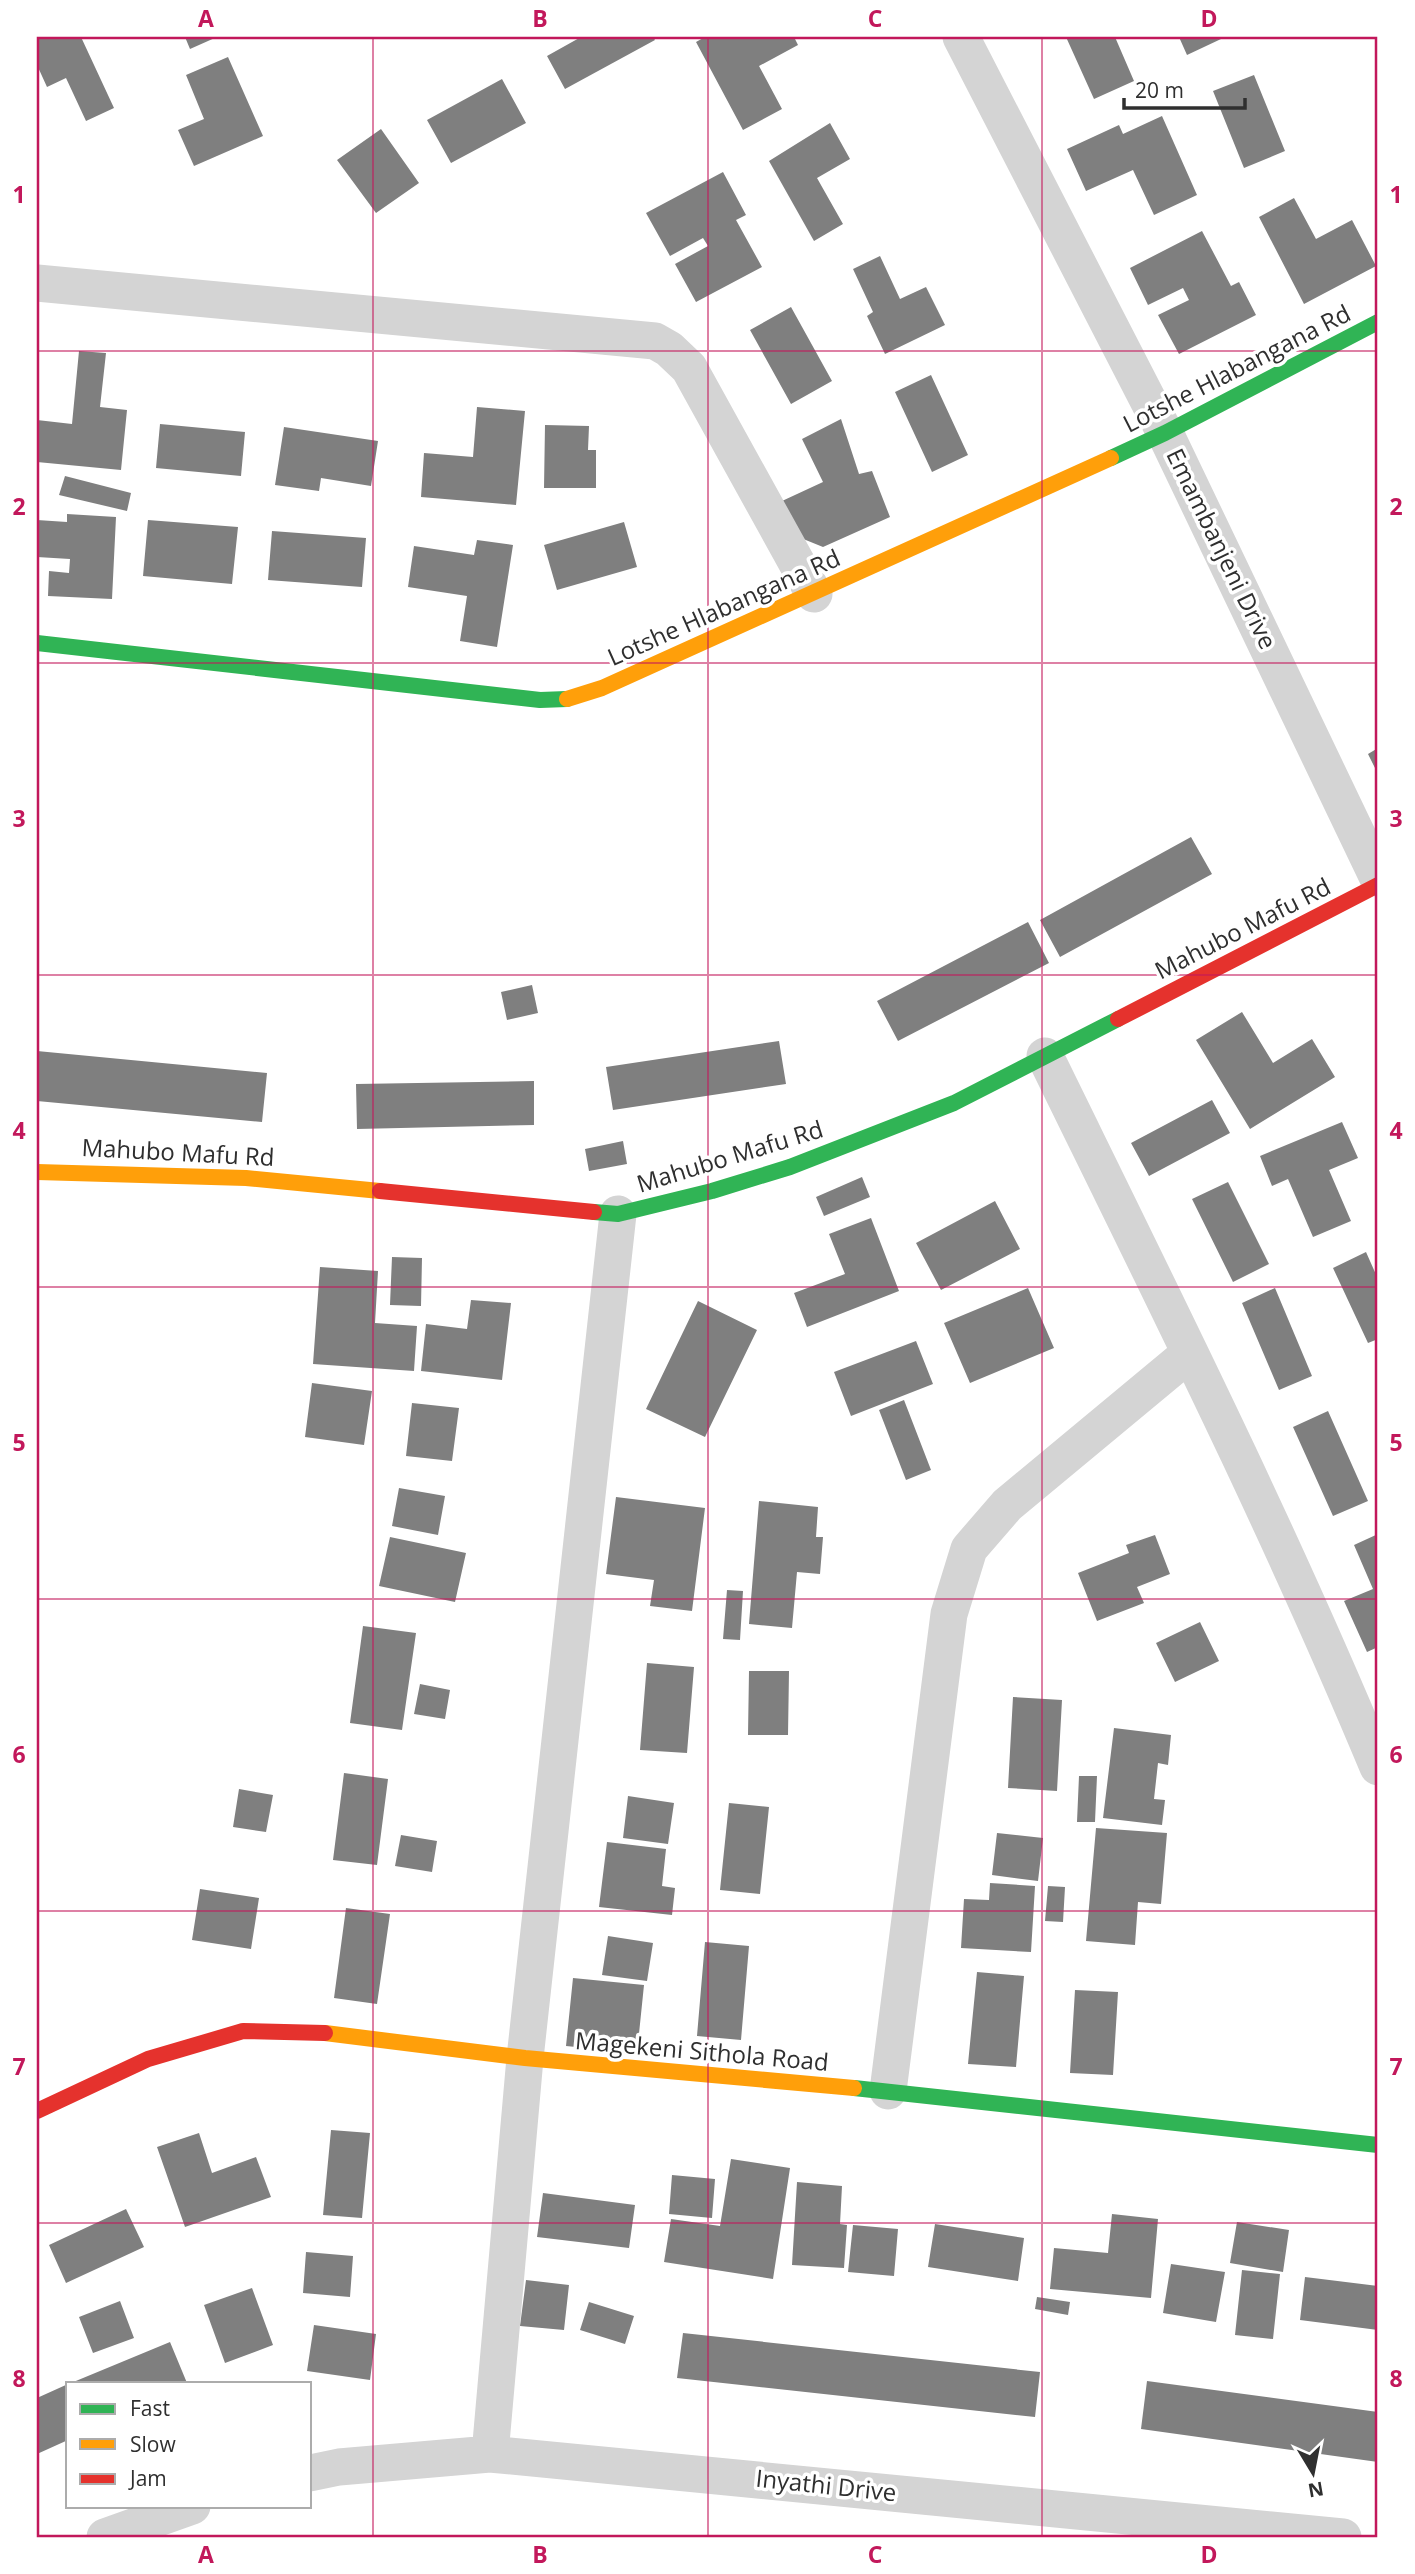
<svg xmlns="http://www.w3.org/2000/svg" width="1415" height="2574" font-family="'Open Sans',sans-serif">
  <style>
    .building { fill: #7f7f7f }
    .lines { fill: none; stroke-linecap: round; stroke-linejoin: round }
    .street { stroke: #d4d4d4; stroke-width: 37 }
    .fast { stroke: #30b455; stroke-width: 16 }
    .slow { stroke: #ff9f0a; stroke-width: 16 }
    .jam { stroke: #e5322d; stroke-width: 16 }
    .grid { fill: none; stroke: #c2185b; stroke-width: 2; stroke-opacity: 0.55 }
    .labels { text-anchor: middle; stroke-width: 7; stroke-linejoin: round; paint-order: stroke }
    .street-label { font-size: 24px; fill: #2f2f2f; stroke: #fff }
    .neatline { fill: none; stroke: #c2185b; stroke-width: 2.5 }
    .grid-label { font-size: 23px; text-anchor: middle; font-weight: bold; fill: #c2185b }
  </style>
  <rect width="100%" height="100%" fill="#fff"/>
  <path class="building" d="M37,37H81L114,108L86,121L66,78L47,87L37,65Z
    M185,37H217L190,49Z
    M581,37H653L655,40L565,89L547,56Z
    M705,37H794L798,45L759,66L782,109L743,130L696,42Z
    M1066,37H1115L1134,81L1094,99Z
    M1179,37H1219L1221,39L1187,55Z
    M228,57L263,136L194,166L178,130L204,119L186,75Z
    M1254,75L1285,151L1244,168L1213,91Z
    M502,79L526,123L451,163L427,120Z
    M1162,116L1197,195L1154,215L1133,170L1086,191L1067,149L1119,125L1123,134Z
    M830,123L850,159L817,178L843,224L814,241L769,161Z
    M381,129L419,183L376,213L337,160Z
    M723,172L746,215L736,220L762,267L696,302L675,264L708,246L703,238L670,256L646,213Z
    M1294,198L1316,239L1352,220L1376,266L1304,304L1259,217Z
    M1202,231L1231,286L1239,282L1256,315L1179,354L1158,315L1189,300L1183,288L1148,305L1130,268Z
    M880,256L900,299L926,287L945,325L885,354L867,316L873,312L853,269Z
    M791,307L832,381L791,404L750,330Z
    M79,351L106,353L100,407L127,410L121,470L37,462V420L72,424Z
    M931,375L968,455L932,472L895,392Z
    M477,407L525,411L516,505L421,497L424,453L473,457Z
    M841,419L859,474L872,471L890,517L823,547L791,534L782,501L823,482L802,439Z
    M160,424L245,432L241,476L156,468Z
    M545,425L589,426L588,450H596V488H544Z
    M284,427L378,441L371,486L321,478L319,491L275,485Z
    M65,476L131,493L127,511L59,495Z
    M67,514L116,517L112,599L48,596L49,571L69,573L70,559L37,557V520L67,522Z
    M148,520L238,527L232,584L143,576Z
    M624,522L637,567L557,590L544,545Z
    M272,531L366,538L362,587L268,580Z
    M477,540L513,545L497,647L460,641L467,596L408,587L414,546L474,555Z
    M1378,748V774L1368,754Z
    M1191,837L1212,874L1060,957L1040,920Z
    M1028,922L1049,963L898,1041L877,1001Z
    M532,985L538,1013L507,1020L501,992Z
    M1242,1012L1273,1063L1312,1039L1335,1077L1250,1129L1196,1040Z
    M779,1041L786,1084L613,1110L606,1067Z
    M37,1051L267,1073L262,1122L37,1101Z
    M534,1081V1125L357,1129L356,1084Z
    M1212,1100L1230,1133L1149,1176L1131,1143Z
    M1342,1122L1358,1158L1329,1170L1351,1221L1313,1237L1288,1179L1272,1186L1260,1156Z
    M623,1141L627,1164L589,1171L585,1149Z
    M862,1177L870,1197L824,1216L816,1197Z
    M1228,1182L1269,1264L1233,1282L1192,1199Z
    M995,1201L1020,1249L941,1290L916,1243Z
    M871,1218L899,1291L807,1327L794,1293L845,1274L829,1234Z
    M1366,1252L1378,1279V1339L1368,1343L1333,1268Z
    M392,1257L422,1258L421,1306L390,1305Z
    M320,1267L378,1271L375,1323L417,1326L414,1371L313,1364Z
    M1028,1288L1054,1348L970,1383L944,1323Z
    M1275,1288L1312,1376L1279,1390L1242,1303Z
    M471,1300L511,1303L502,1380L421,1371L426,1324L467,1329Z
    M698,1301L757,1330L705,1437L646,1409Z
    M916,1341L933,1384L851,1416L834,1372Z
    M312,1383L372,1391L364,1445L305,1437Z
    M904,1400L931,1470L906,1480L879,1410Z
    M412,1403L459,1408L452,1461L406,1456Z
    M1328,1411L1368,1501L1333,1516L1293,1427Z
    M399,1488L445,1496L438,1535L392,1526Z
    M616,1497L705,1508L692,1611L650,1606L654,1580L606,1574Z
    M759,1501L818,1507L816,1537H823L820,1574L797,1572L792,1628L749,1624Z
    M1378,1534V1647L1367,1652L1344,1601L1373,1589L1354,1545Z
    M1155,1535L1170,1574L1137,1587L1144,1603L1097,1621L1078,1573L1129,1553L1126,1545Z
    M390,1537L466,1553L455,1602L379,1586Z
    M727,1590L743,1591L740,1640L723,1639Z
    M1200,1622L1219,1661L1175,1682L1156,1643Z
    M363,1626L416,1633L402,1730L350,1723Z
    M647,1663L694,1667L687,1753L640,1750Z
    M749,1671H789L788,1735H748Z
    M420,1684L450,1690L445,1719L414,1714Z
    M1013,1697L1062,1700L1057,1791L1008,1788Z
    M1114,1728L1171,1735L1168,1765L1158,1763L1154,1799L1165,1800L1162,1825L1103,1818Z
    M344,1773L388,1779L377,1865L333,1860Z
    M1079,1776H1097L1095,1822H1077Z
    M239,1789L273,1795L266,1832L233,1827Z
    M628,1796L674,1803L668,1844L623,1838Z
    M729,1803L769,1807L760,1894L720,1890Z
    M1096,1828L1167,1833L1161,1904L1138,1902L1135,1945L1086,1941Z
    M997,1833L1043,1838L1038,1881L992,1875Z
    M401,1835L437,1841L432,1872L395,1866Z
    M607,1842L666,1849L662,1886L675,1888L672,1915L599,1907Z
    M990,1883L1035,1886L1031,1952L961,1948L964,1899L989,1900Z
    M1048,1886L1065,1887L1063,1922L1045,1921Z
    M200,1889L259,1898L251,1949L192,1940Z
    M346,1908L390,1914L377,2004L334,1998Z
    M608,1936L653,1943L647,1981L602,1975Z
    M705,1942L749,1946L741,2040L697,2036Z
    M977,1972L1024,1976L1016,2067L968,2064Z
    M573,1978L644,1985L637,2053L566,2046Z
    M1075,1990L1118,1992L1113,2075L1070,2073Z
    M331,2130L370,2133L362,2218L323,2215Z
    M199,2133L212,2173L256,2157L271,2197L185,2227L157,2147Z
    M731,2159L790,2168L773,2279L664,2262L671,2219L720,2226Z
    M672,2175L715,2179L712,2218L669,2214Z
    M797,2182L842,2186L840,2224L847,2225L844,2268L792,2265Z
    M543,2193L635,2205L629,2248L537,2237Z
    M126,2209L144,2247L66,2283L49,2245Z
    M1112,2214L1158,2219L1151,2298L1050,2289L1054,2248L1108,2253Z
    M1237,2222L1289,2230L1283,2272L1230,2263Z
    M935,2224L1024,2238L1018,2281L928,2267Z
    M853,2225L898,2229L894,2276L848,2272Z
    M306,2252L353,2256L350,2297L303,2293Z
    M1171,2264L1225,2272L1216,2322L1163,2313Z
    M1242,2270L1280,2274L1273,2339L1235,2335Z
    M1305,2277L1378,2286V2330L1300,2320Z
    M526,2280L569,2285L564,2330L520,2326Z
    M252,2288L273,2345L225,2363L204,2305Z
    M1037,2297L1070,2302L1068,2315L1035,2309Z
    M120,2301L134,2338L93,2353L79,2317Z
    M589,2302L634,2316L625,2344L580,2330Z
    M314,2325L376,2334L370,2380L307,2371Z
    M683,2333L1040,2372L1035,2417L677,2378Z
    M170,2342L187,2383H71Z
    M1147,2381L1378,2412V2462L1141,2429Z
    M68,2384V2440L37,2454V2398Z"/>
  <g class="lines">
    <path class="street" d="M961,37L1165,433L1378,878
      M37,283L655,341L669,349L689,368L814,594
      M1045,1056C1160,1291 1278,1526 1378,1767
      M888,2091L949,1614L969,1549L1007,1505L1190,1353
      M490,2454L525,2058L618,1214
      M310,2473L339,2467L490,2454L1343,2537
      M105,2537L192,2506"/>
    <path class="fast" d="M1111,458L1165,433L1378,322
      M37,643L540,700L567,699
      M594,1212L618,1214L712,1191L790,1167L954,1103L1118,1019
      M854,2088L1378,2145"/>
    <path class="slow" d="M567,699L602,688L1111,458
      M37,1172L246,1178L380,1191
      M325,2033L525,2058L854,2088"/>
    <path class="jam" d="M1118,1019L1378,885
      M380,1191L594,1212
      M37,2111L148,2059L243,2031L325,2033"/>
  </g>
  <path class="grid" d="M373,37V2537M708,37V2537M1042,37V2537M37,351H1378M37,663H1378M37,975H1378M37,1287H1378M37,1599H1378M37,1911H1378M37,2223H1378"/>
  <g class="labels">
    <g class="street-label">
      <text transform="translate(1237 369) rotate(-27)" y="8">Lotshe Hlabangana Rd</text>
      <text transform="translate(1221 549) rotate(64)" y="8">Emambanjeni Drive</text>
      <text transform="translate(724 608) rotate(-24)" y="8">Lotshe Hlabangana Rd</text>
      <text transform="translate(1243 929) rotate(-27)" y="8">Mahubo Mafu Rd</text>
      <text transform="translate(178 1153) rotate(3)" y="8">Mahubo Mafu Rd</text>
      <text transform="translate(730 1157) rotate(-17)" y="8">Mahubo Mafu Rd</text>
      <text transform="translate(702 2052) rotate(5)" y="8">Magekeni Sithola Road</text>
      <text transform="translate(826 2486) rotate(6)" y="8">Inyathi Drive</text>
    </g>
  </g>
  <rect width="1415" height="2574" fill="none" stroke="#ffffff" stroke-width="77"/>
  <rect x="66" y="2382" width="245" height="126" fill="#ffffff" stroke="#acacac" stroke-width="2"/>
  <rect x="80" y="2404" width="35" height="10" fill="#30b455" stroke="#acacac" stroke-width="2"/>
  <text x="130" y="2416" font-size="21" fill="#2f2f2f">Fast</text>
  <rect x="80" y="2439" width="35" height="10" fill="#ff9f0a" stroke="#acacac" stroke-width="2"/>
  <text x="130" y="2452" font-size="21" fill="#2f2f2f">Slow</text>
  <rect x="80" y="2474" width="35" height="10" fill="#e5322d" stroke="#acacac" stroke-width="2"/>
  <text x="130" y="2486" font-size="21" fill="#2f2f2f">Jam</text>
  <g transform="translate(1313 2473) rotate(170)" stroke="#ffffff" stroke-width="5" paint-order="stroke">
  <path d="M0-5L12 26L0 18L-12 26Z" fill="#2f2f2f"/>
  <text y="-10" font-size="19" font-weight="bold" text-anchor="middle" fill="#2f2f2f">N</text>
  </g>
  <path d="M1124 98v10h121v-10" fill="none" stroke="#2f2f2f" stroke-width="3.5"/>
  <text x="1135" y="98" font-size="21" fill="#2f2f2f" stroke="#ffffff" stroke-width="5" paint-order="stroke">20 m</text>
  <rect x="38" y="38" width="1338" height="2498" class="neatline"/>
  <g class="grid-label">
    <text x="206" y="27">A</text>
    <text x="540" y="27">B</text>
    <text x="875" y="27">C</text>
    <text x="1209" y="27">D</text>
    <text x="19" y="203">1</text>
    <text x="1396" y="203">1</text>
    <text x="19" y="515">2</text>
    <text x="1396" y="515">2</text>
    <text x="19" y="827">3</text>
    <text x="1396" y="827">3</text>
    <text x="19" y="1139">4</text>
    <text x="1396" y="1139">4</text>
    <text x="19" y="1451">5</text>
    <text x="1396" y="1451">5</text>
    <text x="19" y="1763">6</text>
    <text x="1396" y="1763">6</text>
    <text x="19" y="2075">7</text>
    <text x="1396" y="2075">7</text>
    <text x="19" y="2387">8</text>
    <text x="1396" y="2387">8</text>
    <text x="206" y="2563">A</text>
    <text x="540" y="2563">B</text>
    <text x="875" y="2563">C</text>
    <text x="1209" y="2563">D</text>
  </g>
</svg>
